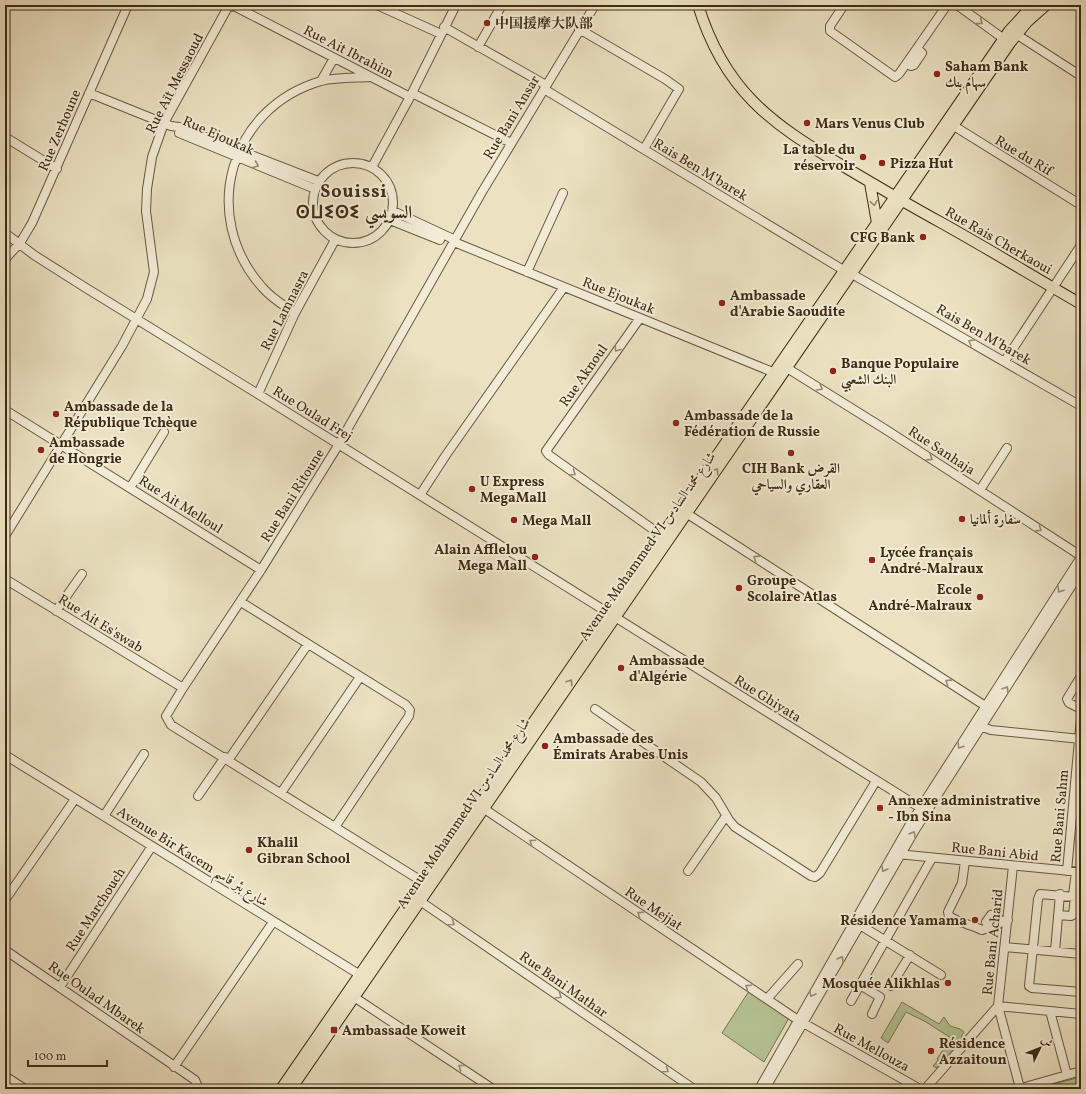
<svg xmlns="http://www.w3.org/2000/svg" width="1086" height="1094" font-family="Vollkorn,Amiri,'Noto Serif SC','Noto Sans Tifinagh',serif">
  <style>
    .green { fill: #b5c494; stroke: #7a7854 }
    .lines { fill: none; stroke-linecap: round; stroke-linejoin: round }
    .minor-casing { stroke: #695a3e; stroke-width: 10 }
    .major-casing { stroke: #3e2c13; stroke-width: 12 }
    .minor { stroke: #f2ecd7; stroke-width: 8 }
    .major { stroke: #ebe2c1; stroke-width: 10 }
    .oneway { stroke: #988c75 }
    .oneway2 { stroke: #94876a }
    .poi-dot { fill: #8f2418; stroke: #f2ecd7; stroke-width: 1.5 }
    .labels { text-anchor: middle; stroke-width: 4; stroke-linejoin: round; paint-order: stroke }
    .poi-label { font-size: 14px; font-weight: bold; fill: #3e2c13; stroke: #f2ecd7; text-anchor: start }
    .street-label { font-size: 14px; fill: #3e2c13; stroke: #f2ecd7 }
    .district-label { font-size: 18px; font-weight: bold; letter-spacing: 1px; fill: #3e2c13; stroke: #f2ecd7 }
  </style>
  <rect width="100%" height="100%" fill="#ebe2c1"/>
  <filter id="stains"><feTurbulence type="fractalNoise" baseFrequency=".005" numOctaves="4"/><feColorMatrix values="0 0 0 0 .2 0 0 0 0 .09 0 0 0 0 .02 0 0 0 .5 -.17"/></filter>
  <radialGradient id="worn" r=".72"><stop offset=".6" stop-color="#630" stop-opacity="0"/><stop offset="1" stop-color="#630" stop-opacity=".3"/></radialGradient>
  <path class="green" d="M749,991L789,1018L764,1062L722,1033Z
    M902,1002L939,1024L944,1017L950,1026L960,1029L964,1032L961,1037L964,1039L937,1068L933,1066L938,1060L937,1059L951,1038L926,1022L906,1012L888,1043L881,1038Z
    M1081,1077V1089H1034Z"/>
  <g class="lines">
    <g class="minor-casing">
      <path id="minor" d="M377,5L441,34
        M844,5L830,26V31L895,77L899,74L947,5
        M957,5L1004,39
        M444,27L546,85
        M579,29L665,79L679,89L644,149
        M1016,34L1081,76
        M478,47L502,5
        M907,63L911,66L914,65L922,53L917,48
        M321,81L334,58
        M544,89L845,271
        M89,93L171,126L179,127L318,181
        M412,93L511,143
        M954,126L1081,205
        M179,133L315,189
        M5,137L57,169
        M313 203a40 40 0 1 1 80 0a40 40 0 1 1-80 0Z
        M372,167L410,97L456,5
        M393,211L451,238L454,242L775,373
        M390,220L440,240
        M5,233L34,255L86,288L258,394L927,812
        M5,259L20,243L32,223L128,5
        M527,272L563,193
        M852,274L1081,406
        M295,313C283,305 271,298 262,287C199,216 229,108 321,81C337,77 354,78 370,77
        M640,318L546,451L549,455L661,535
        M1005,361L1081,245
        M787,368L888,431L1081,556
        M258,394L295,313L335,240
        M5,410L261,570
        M130,488L164,432
        M980,490L1007,448
        M420,495L446,455L564,287
        M686,513L990,709
        M5,536L122,346L147,299L154,272L146,211L147,189L152,157L164,123L228,7L234,6L410,97
        M5,579L183,688
        M241,602L406,705L410,710L409,716L335,827
        M56,611L82,574
        M1081,676L1067,699L1069,703L1081,709
        M595,709L701,782L716,798L729,820L735,827L811,876L815,877L820,873L876,781
        M977,725L991,730L1081,739
        M5,755L365,978
        M229,759L308,644
        M281,793L360,677
        M198,796L225,757
        M483,808L798,1020L920,1089
        M104,816L144,754
        M897,854L1081,872
        M965,861L962,883L948,912L949,916C960,923 971,925 982,930L1008,920
        M688,871L726,816
        M1067,871L1081,718
        M423,882L171,725L166,716L183,688L261,570L339,444L482,192L595,5
        M1073,895L1076,872
        M5,900L75,799
        M420,901L694,1089
        M1058,915L1071,916L1073,915L1075,897L1040,894L1038,899L1029,986L1032,988L1081,992
        M986,922L991,915L1004,922
        M860,925L941,975
        M1005,947L1081,954
        M5,950L195,1080L199,1089
        M1055,951L1060,894
        M860,985L880,997L872,1014
        M891,986L910,955
        M60,987L152,846
        M354,997L493,1089
        M767,999L798,964
        M851,1001L932,858
        M1050,1011L1067,1075
        M174,1067L273,922
        M5,1076L25,1089
        M766,1087L915,830L1081,571
        M1020,1088L998,1006L1081,1014
        M759,1089L909,826L1081,557
        M925,1089L998,1006L1013,866
        M1018,1089L1081,1071"/>
    </g>
    <g class="major-casing">
      <path id="major" d="M698,5C724,90 770,123 843,166C875,185 907,204 940,222C987,248 1034,277 1081,304
        M870,183L877,223
        M281,1089L1009,31L1033,5
        M291,1089L1010,43L1027,22L1046,5"/>
    </g>
    <use href="#minor" class="minor"/>
    <use href="#major" class="major"/>
  </g>
  <defs><path id="oneway-chevron" d="M-2-3.5L2.5 0L-2 3.5" fill="none" stroke-width="1.6" stroke-linecap="round" stroke-linejoin="round"/></defs>
  <g class="oneway">
    <use href="#oneway-chevron" transform="translate(980 22) rotate(36)"/>
    <use href="#oneway-chevron" transform="translate(256 165) rotate(22)"/>
    <use href="#oneway-chevron" transform="translate(971 342) rotate(-150)"/>
    <use href="#oneway-chevron" transform="translate(617 349) rotate(126)"/>
    <use href="#oneway-chevron" transform="translate(820 388) rotate(31)"/>
    <use href="#oneway-chevron" transform="translate(930 458) rotate(33)"/>
    <use href="#oneway-chevron" transform="translate(573 473) rotate(35)"/>
    <use href="#oneway-chevron" transform="translate(1039 529) rotate(33)"/>
    <use href="#oneway-chevron" transform="translate(756 558) rotate(-147)"/>
    <use href="#oneway-chevron" transform="translate(1060 590) rotate(123)"/>
    <use href="#oneway-chevron" transform="translate(948 682) rotate(-147)"/>
    <use href="#oneway-chevron" transform="translate(1006 689) rotate(-57)"/>
    <use href="#oneway-chevron" transform="translate(960 746) rotate(123)"/>
    <use href="#oneway-chevron" transform="translate(913 834) rotate(-59)"/>
    <use href="#oneway-chevron" transform="translate(532 842) rotate(-146)"/>
    <use href="#oneway-chevron" transform="translate(884 869) rotate(120)"/>
    <use href="#oneway-chevron" transform="translate(640 914) rotate(-146)"/>
    <use href="#oneway-chevron" transform="translate(452 923) rotate(35)"/>
    <use href="#oneway-chevron" transform="translate(841 959) rotate(-60)"/>
    <use href="#oneway-chevron" transform="translate(748 987) rotate(-146)"/>
    <use href="#oneway-chevron" transform="translate(812 994) rotate(120)"/>
    <use href="#oneway-chevron" transform="translate(559 996) rotate(35)"/>
    <use href="#oneway-chevron" transform="translate(461 1067) rotate(-146)"/>
    <use href="#oneway-chevron" transform="translate(666 1070) rotate(35)"/>
  </g>
  <g class="oneway2">
    <use href="#oneway-chevron" transform="translate(874 203) rotate(81)"/>
    <use href="#oneway-chevron" transform="translate(716 471) rotate(-55)"/>
    <use href="#oneway-chevron" transform="translate(570 682) rotate(-56)"/>
  </g>
  <g class="poi-dot">
    <circle cx="487" cy="23" r="4"/>
    <circle cx="937" cy="74" r="4"/>
    <circle cx="807" cy="123" r="4"/>
    <circle cx="863" cy="157" r="4"/>
    <circle cx="882" cy="163" r="4"/>
    <circle cx="923" cy="237" r="4"/>
    <circle cx="722" cy="303" r="4"/>
    <circle cx="833" cy="371" r="4"/>
    <circle cx="56" cy="414" r="4"/>
    <circle cx="676" cy="423" r="4"/>
    <circle cx="41" cy="450" r="4"/>
    <circle cx="791" cy="453" r="4"/>
    <circle cx="472" cy="489" r="4"/>
    <circle cx="962" cy="519" r="4"/>
    <circle cx="514" cy="520" r="4"/>
    <circle cx="535" cy="557" r="4"/>
    <circle cx="872" cy="560" r="4"/>
    <circle cx="739" cy="588" r="4"/>
    <circle cx="980" cy="597" r="4"/>
    <circle cx="621" cy="668" r="4"/>
    <circle cx="545" cy="746" r="4"/>
    <circle cx="880" cy="808" r="4"/>
    <circle cx="249" cy="850" r="4"/>
    <circle cx="975" cy="920" r="4"/>
    <circle cx="948" cy="983" r="4"/>
    <rect x="330" y="1026" width="8" height="8" rx="2"/>
    <circle cx="931" cy="1051" r="4"/>
  </g>
  <g class="labels">
    <g class="poi-label">
      <text x="495" y="28">中国援摩大队部</text>
      <text x="945" y="71">Saham Bank<tspan x="945" dy="16">سهام بنك</tspan></text>
      <text x="815" y="128">Mars Venus Club</text>
      <text x="855" y="154" text-anchor="end">La table du<tspan x="855" dy="16">réservoir</tspan></text>
      <text x="890" y="168">Pizza Hut</text>
      <text x="915" y="242" text-anchor="end">CFG Bank</text>
      <text x="730" y="300">Ambassade<tspan x="730" dy="16">d'Arabie Saoudite</tspan></text>
      <text x="841" y="368">Banque Populaire<tspan x="841" dy="16">البنك الشعبي</tspan></text>
      <text x="64" y="411">Ambassade de la<tspan x="64" dy="16">République Tchèque</tspan></text>
      <text x="684" y="420">Ambassade de la<tspan x="684" dy="16">Fédération de Russie</tspan></text>
      <text x="49" y="447">Ambassade<tspan x="49" dy="16">de Hongrie</tspan></text>
      <text x="791" y="473" text-anchor="middle">CIH Bank القرض<tspan x="791" dy="16">العقاري والسياحي</tspan></text>
      <text x="480" y="486">U Express<tspan x="480" dy="16">MegaMall</tspan></text>
      <text x="970" y="524">سفارة ألمانيا</text>
      <text x="522" y="525">Mega Mall</text>
      <text x="527" y="554" text-anchor="end">Alain Afflelou<tspan x="527" dy="16">Mega Mall</tspan></text>
      <text x="880" y="557">Lycée français<tspan x="880" dy="16">André-Malraux</tspan></text>
      <text x="747" y="585">Groupe<tspan x="747" dy="16">Scolaire Atlas</tspan></text>
      <text x="972" y="594" text-anchor="end">Ecole<tspan x="972" dy="16">André-Malraux</tspan></text>
      <text x="629" y="665">Ambassade<tspan x="629" dy="16">d'Algérie</tspan></text>
      <text x="553" y="743">Ambassade des<tspan x="553" dy="16">Émirats Arabes Unis</tspan></text>
      <text x="888" y="805">Annexe administrative<tspan x="888" dy="16">- Ibn Sina</tspan></text>
      <text x="257" y="847">Khalil<tspan x="257" dy="16">Gibran School</tspan></text>
      <text x="967" y="925" text-anchor="end">Résidence Yamama</text>
      <text x="940" y="988" text-anchor="end">Mosquée Alikhlas</text>
      <text x="342" y="1035">Ambassade Koweit</text>
      <text x="939" y="1048">Résidence<tspan x="939" dy="16">Azzaitoun</tspan></text>
    </g>
    <g class="street-label">
      <text transform="translate(349 51) rotate(27)" y="5">Rue Ait Ibrahim</text>
      <text transform="translate(174 83) rotate(-63)" y="5">Rue Aït Messaoud</text>
      <text transform="translate(511 117) rotate(-59)" y="5">Rue Bani Ansar</text>
      <text transform="translate(59 130) rotate(-67)" y="5">Rue Zerhoune</text>
      <text transform="translate(219 135) rotate(24)" y="5">Rue Ejoukak</text>
      <text transform="translate(1024 155) rotate(31)" y="5">Rue du Rif</text>
      <text transform="translate(701 169) rotate(31)" y="5">Rais Ben M’barek</text>
      <text transform="translate(999 240) rotate(30)" y="5">Rue Rais Cherkaoui</text>
      <text transform="translate(619 295) rotate(22)" y="5">Rue Ejoukak</text>
      <text transform="translate(284 310) rotate(-63)" y="5">Rue Lamnasra</text>
      <text transform="translate(984 334) rotate(30)" y="5">Rais Ben M’barek</text>
      <text transform="translate(583 375) rotate(-55)" y="5">Rue Aknoul</text>
      <text transform="translate(313 413) rotate(32)" y="5">Rue Oulad Frej</text>
      <text transform="translate(942 450) rotate(33)" y="5">Rue Sanhaja</text>
      <text transform="translate(292 495) rotate(-58)" y="5">Rue Bani Ritoune</text>
      <text transform="translate(181 504) rotate(32)" y="5">Rue Ait Melloul</text>
      <text transform="translate(647 546) rotate(-55)" y="5">Avenue Mohammed VI شارع محمد السادس</text>
      <text transform="translate(101 623) rotate(32)" y="5">Rue Ait Es'swab</text>
      <text transform="translate(768 698) rotate(32)" y="5">Rue Ghiyata</text>
      <text transform="translate(463 813) rotate(-56)" y="5">Avenue Mohammed VI شارع محمد السادس</text>
      <text transform="translate(1059 816) rotate(-85)" y="5">Rue Bani Sahm</text>
      <text transform="translate(995 851) rotate(6)" y="5">Rue Bani Abid</text>
      <text transform="translate(193 856) rotate(32)" y="5">Avenue Bir Kacem شارع بئر قاسم</text>
      <text transform="translate(654 908) rotate(34)" y="5">Rue Mejjat</text>
      <text transform="translate(95 909) rotate(-57)" y="5">Rue Marchouch</text>
      <text transform="translate(992 942) rotate(-84)" y="5">Rue Bani Acharid</text>
      <text transform="translate(564 984) rotate(35)" y="5">Rue Bani Mathar</text>
      <text transform="translate(97 997) rotate(35)" y="5">Rue Oulad Mbarek</text>
      <text transform="translate(872 1047) rotate(29)" y="5">Rue Mellouza</text>
    </g>
    <g class="district-label">
      <text x="354" y="197">Souissi<tspan x="354" dy="21">ⵙⵡⵉⵙⵉ السويسي</tspan></text>
    </g>
  </g>
  <rect width="1086" height="1094" fill="none" stroke="#ebe2c1" stroke-width="20"/>
  <rect x="6" y="6" width="1074" height="1082" fill="none" stroke="#3e2c13" stroke-width="2"/>
  <rect x="10" y="10" width="1066" height="1074" fill="none" stroke="#3e2c13"/>
  <g transform="translate(1040 1048) rotate(47)" stroke="#f2ecd7" stroke-width="3" paint-order="stroke">
  <path d="M0-3L7 15L0 10L-7 15Z" fill="#3e2c13"/>
  <text y="-6" font-size="11" font-weight="bold" text-anchor="middle" fill="#3e2c13">ش</text>
  </g>
  <path d="M28 1060v6h79v-6" fill="none" stroke="#3e2c13" stroke-width="2"/>
  <text x="34" y="1060" font-size="12" fill="#3e2c13" stroke="#f2ecd7" stroke-width="3" paint-order="stroke">100 m</text>
  <rect width="100%" height="100%" filter="url(#stains)"/>
  <rect width="100%" height="100%" fill="url(#worn)"/>
</svg>
